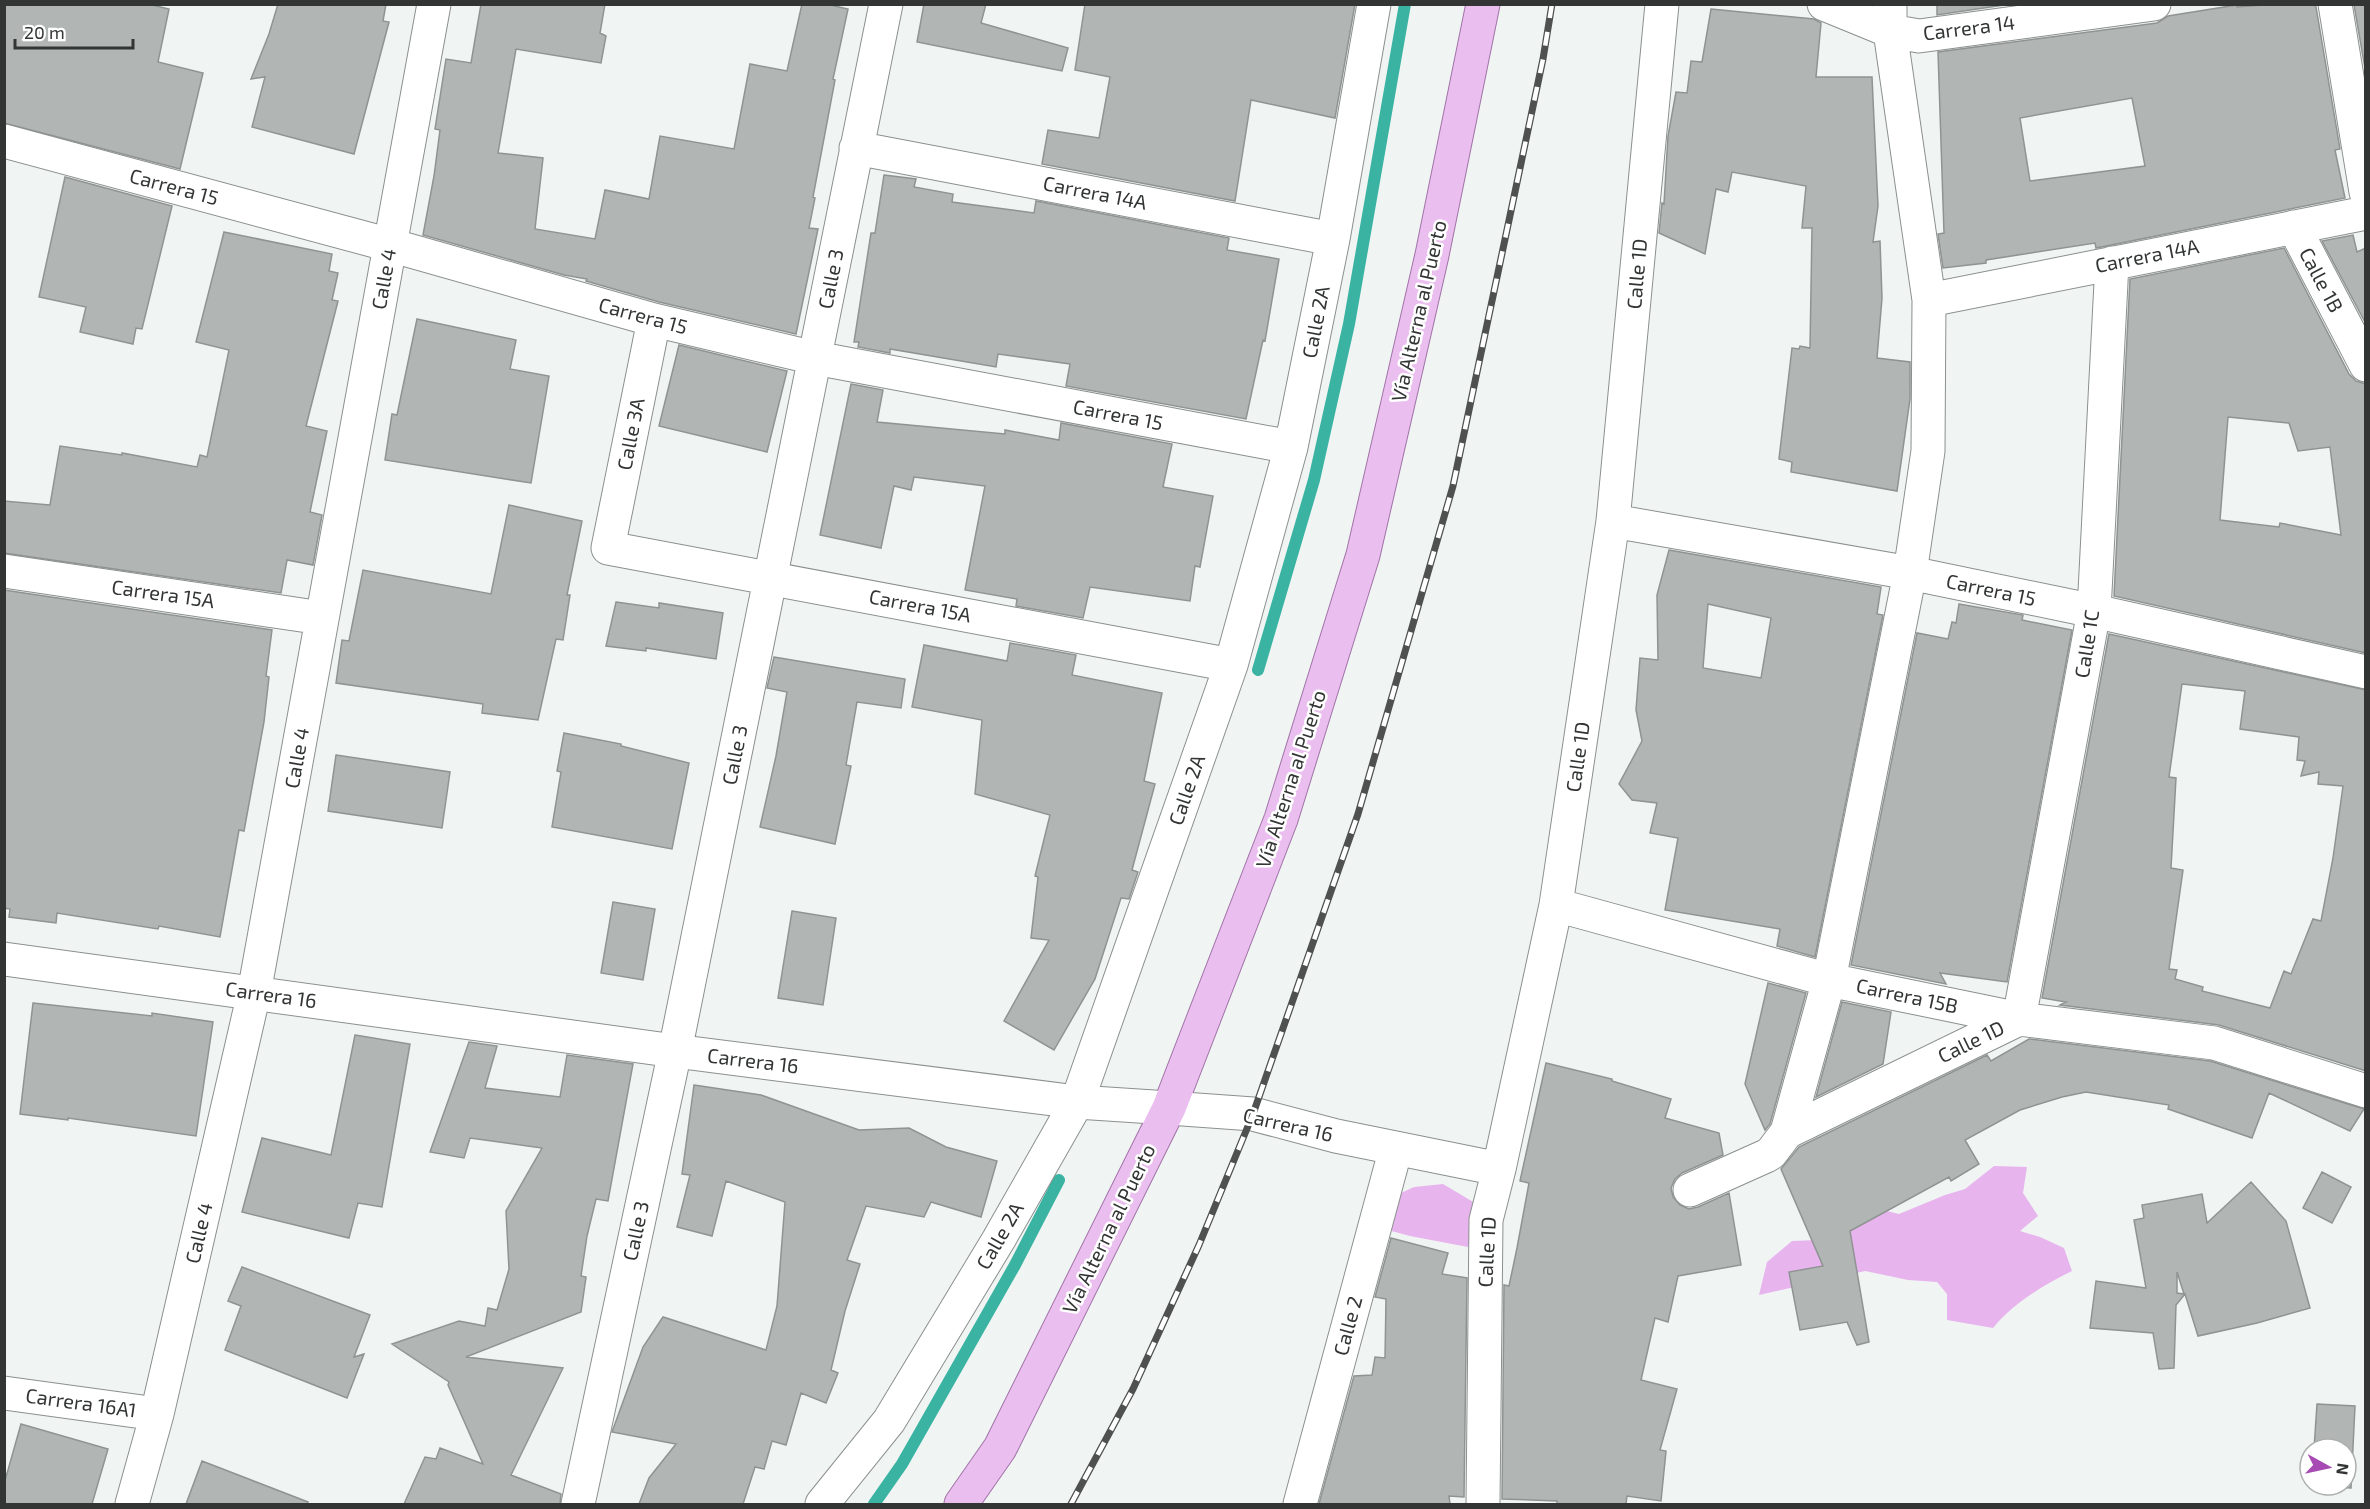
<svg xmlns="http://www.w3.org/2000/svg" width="2370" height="1509" font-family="'Exo 2',sans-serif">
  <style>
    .green { fill: #e8b4ee }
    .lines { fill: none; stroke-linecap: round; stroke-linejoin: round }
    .stream { stroke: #3ab3a2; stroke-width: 12 }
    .building { fill: #b1b6b5; stroke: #8f9493; stroke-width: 1.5; fill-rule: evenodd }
    .minor-casing { stroke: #8b908f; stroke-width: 35 }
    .tertiary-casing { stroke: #8b908f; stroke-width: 35 }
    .primary-casing { stroke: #a173a7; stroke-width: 35 }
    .minor { stroke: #fff; stroke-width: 33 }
    .tertiary { stroke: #fff; stroke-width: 33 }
    .primary { stroke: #eabfef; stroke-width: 33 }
    .rail-casing { stroke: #4f5151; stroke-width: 7 }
    .rail { stroke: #fff; stroke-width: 4.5; stroke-dasharray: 14; stroke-linecap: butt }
    .labels { text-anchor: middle; stroke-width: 5; stroke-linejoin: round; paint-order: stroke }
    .street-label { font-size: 20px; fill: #333535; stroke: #fff }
  </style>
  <rect width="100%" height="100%" fill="#f0f5f4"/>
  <path class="green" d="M1994,1166L2027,1167L2023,1193L2038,1216L2020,1231L2040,1237L2064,1248L2072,1271C2042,1286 2015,1302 1993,1328L1947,1320V1294L1937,1282L1908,1280L1865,1271L1759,1295L1767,1262L1792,1241L1817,1240L1859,1204L1899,1214L1945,1195L1965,1189Z
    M1443,1184L1475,1203L1474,1229L1468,1247L1410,1236L1384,1229L1390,1198L1414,1187Z"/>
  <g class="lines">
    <path class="stream" d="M1258,670L1314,480L1349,324L1405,4
      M874,1504L902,1464L1015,1265L1059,1180"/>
  </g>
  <path class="building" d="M4,4H148L169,9L158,62L203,73L180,169L4,123Z
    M278,4H386L383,21L389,22L354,154L252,127L265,77L251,79L269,34Z
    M481,4H605L600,33L606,36L601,63L516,49L498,153L543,158L535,229L595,239L605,190L649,199L660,136L734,149L750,64L787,71L802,4H826L848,9L833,79L835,80L813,197L815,198L809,228L818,229L796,334L659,302L586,281L587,279L564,275L423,235L434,176L440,130L435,129L446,59L471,63Z
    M924,4H986L981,23L1068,48L1062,71L917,42Z
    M1085,4H1355L1335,118L1251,100L1235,201L1042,164L1048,130L1099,138L1110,77L1075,70Z
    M1937,4H2011L1937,15Z
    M2277,4H2314L2316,7L2340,149L2335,150L2345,198L2096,248L2095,243L1986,260V263L1943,268L1938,234L1944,233L1938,52L2157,23L2168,16L2237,5V7ZM2132,98L2145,166L2030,181L2020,118Z
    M2366,4V74L2354,5Z
    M1711,9L1814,19L1821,23L1816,77H1872L1878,206L1873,242L1880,241L1882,298L1877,358L1910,362V399L1897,491L1791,472L1792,462L1779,459L1792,348L1799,349L1800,346L1810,348L1812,228H1802L1806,186L1732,172L1728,192L1716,189L1705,254L1659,233L1662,203L1664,204L1668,136L1676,92L1687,93L1691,61L1702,62Z
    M884,175L916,179L914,187L953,194L952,202L1034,213L1036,201L1229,238L1227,250L1279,259L1265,341L1263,340L1246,419L1066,386L1070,364L998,354L996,367L890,349V353L858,347L859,342H854L871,233H875Z
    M65,177L172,206L142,329L136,328L133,344L80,332L86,307L39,297Z
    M224,232L332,254L329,271L338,273L332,300L338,301L306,426L327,431L310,512L322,515L313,565L287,560L281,593L4,553V501L50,505L60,446L122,455V453L197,467L200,455L207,457L229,350L196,342Z
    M2353,235L2357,252L2366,248V324L2322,241Z
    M2284,248L2349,374L2356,381L2366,384V653L2114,596L2130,279ZM2228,417L2289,423L2298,451L2330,447L2341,535L2280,523L2279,527L2220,520Z
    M417,319L516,340L510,369L549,376L531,483L385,460L392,414L397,415Z
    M679,345L787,371L767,452L659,426Z
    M851,384L883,390L877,422L1005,434V430L1059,440L1061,423L1172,444L1163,487L1213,496L1200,567L1195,566L1190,601L1090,587L1083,618L1016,606L1017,599L965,590L985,486L914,477L911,490L894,486L881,548L820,535Z
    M509,505L582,521L567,595H570L563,640L556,639L538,720L482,713L483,704L336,683L342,640L349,641L363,570L491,594Z
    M1669,550L1881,587L1877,614L1883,615L1815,957L1777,946L1780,929L1665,910L1678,838L1650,833L1657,803L1632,800L1619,784L1642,741L1636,710L1640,658L1658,660L1657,595ZM1708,604L1771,618L1761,678L1703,668Z
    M4,590L272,630L266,676L269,677L264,722L244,831L239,830L220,937L159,926L158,929L57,913L56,923L9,917L10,909L4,908Z
    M616,602L659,608V603L723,613L716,659L646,648V651L606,646Z
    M1959,604L2023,615L2022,620L2072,630L2007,982L1940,973L1946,984L1851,965L1917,633L1948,639L1952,622L1956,623Z
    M2109,634L2366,690V1071L2219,1025L2060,1005L2066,1002L2042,998ZM2182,684L2245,691L2240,729L2299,737L2297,760L2305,761L2301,776L2319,772L2318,784L2343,786L2333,858L2321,921L2313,919L2291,974L2284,971L2270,1008L2202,991L2203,987L2175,979L2177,970L2169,969L2183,870L2171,868L2176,778L2169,777Z
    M1010,643L1076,655L1072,675L1162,693L1144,781L1155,784L1132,870L1138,872L1129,899L1121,898L1095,979L1054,1050L1004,1021L1049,940L1031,938L1038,877L1035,876L1050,815L975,794L982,720L912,707L924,645L1007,661Z
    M774,657L905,679L901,708L857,702L846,765L851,766L835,844L760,827L776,756L787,692L767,688Z
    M564,733L621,744V746L689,763L672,849L552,827L561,772L557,771Z
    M336,755L450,772L442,828L328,811Z
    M613,902L655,909L643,980L601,973Z
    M792,911L836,918L823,1005L778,998Z
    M1768,983L1806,993L1770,1124L1765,1130L1745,1084Z
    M1842,1002L1891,1012L1883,1064L1816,1097Z
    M33,1003L152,1016V1013L213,1022L196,1136L68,1118V1120L20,1114Z
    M355,1035L410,1044L382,1207L358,1203L349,1238L242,1212L262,1138L331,1155Z
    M2029,1039L2210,1061L2364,1109L2350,1131L2269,1093L2252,1138L2168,1109L2169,1105L2086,1092L2062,1097L2020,1110L1965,1140L1979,1164L1951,1181L1949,1177L1850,1231L1869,1342L1857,1345L1847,1322L1800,1330L1789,1272L1823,1266L1781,1169L1799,1147L1987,1055L1991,1061Z
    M469,1042L497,1046L485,1088L560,1097L567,1055L633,1064L608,1201L596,1199L587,1236L581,1276L586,1277L581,1312L466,1357L563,1368L511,1475L561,1494L560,1504H404L425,1457L436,1459L440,1448L483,1464L448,1385L449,1382L392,1344L459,1321L485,1326L488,1308L497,1310L509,1269L506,1211L542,1148L470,1138L464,1158L430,1152Z
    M1546,1063L1612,1079V1081L1671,1099L1665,1118L1719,1133L1723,1155L1682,1173L1675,1179L1671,1188L1673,1197L1680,1205L1689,1209L1698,1207L1729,1193L1741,1265L1678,1276L1668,1322L1655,1318L1641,1380L1677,1389L1660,1450L1666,1451L1661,1501L1627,1496L1626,1504H1557V1501L1502,1499L1504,1285L1509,1286L1517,1248L1529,1183L1520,1181Z
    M694,1085L761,1095L859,1130L909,1128L946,1147L997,1161L981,1217L931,1202L924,1217L866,1206L847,1260L860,1264L845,1311L831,1370L838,1373L826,1403L801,1393L786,1445L772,1441L764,1469L755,1467L743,1504H639L649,1478L676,1444L612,1432L643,1347L663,1317L766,1350L777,1306L785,1202L726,1181L712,1236L677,1227L690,1175L682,1174Z
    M2322,1172L2351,1187L2332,1223L2303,1208Z
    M2251,1182L2286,1221L2310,1308L2257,1323L2198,1336L2185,1294L2176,1305L2174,1368L2159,1369L2153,1333L2090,1328L2096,1281L2146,1288L2134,1220L2144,1218L2142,1205L2202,1194L2207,1223ZM2177,1272L2184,1294L2177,1293Z
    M1391,1238L1448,1253L1442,1274L1467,1278L1464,1497L1449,1496L1450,1504H1319L1354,1376L1372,1375L1375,1357L1385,1358L1386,1299L1375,1297Z
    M242,1267L370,1315L354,1357L364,1354L347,1398L225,1350L241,1306L228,1301Z
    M2317,1404L2355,1406L2351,1488L2312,1486L2346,1485V1449H2314Z
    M21,1424L108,1449L92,1504H4V1484Z
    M202,1461L308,1502L307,1504H186Z"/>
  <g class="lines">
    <g class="minor-casing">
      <path id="minor" d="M1824,4L1890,31L1919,36L2154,4
        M2335,4L2366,192
        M4,141L390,245L654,320L815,358L1291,447
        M856,148L1333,239
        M2294,227L2366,365
        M1929,300L2366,213
        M654,320L608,548L1231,665
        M1613,521L1910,573L2094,611L2366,672
        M4,571L322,618
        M1556,905L1829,980L2019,1019L2214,1043L2366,1091
        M1169,1108L1253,1114L1336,1136L1499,1169
        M1787,1132L2019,1019L2094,611L2112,263
        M1690,1190L1766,1156L1771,1153L1787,1132L1829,980L1910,573L1928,451L1929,300L1890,31V4
        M4,1393L157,1414
        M132,1504L157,1414L254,993L434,4
        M578,1504L675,1051L886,4
        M822,1504L889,1421L999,1239L1077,1102L1231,665L1291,447L1333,239L1374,4
        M1300,1504L1396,1148
        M1483,1504L1486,1220L1499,1169L1556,905L1613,521L1662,4"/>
    </g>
    <g class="tertiary-casing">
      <path id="tertiary" d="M4,959L675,1051L1077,1102L1169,1108"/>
    </g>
    <g class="primary-casing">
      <path id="primary" d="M961,1504L1000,1448L1169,1108L1281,819L1363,555L1432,255L1483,4"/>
    </g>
    <use href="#minor" class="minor"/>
    <use href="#tertiary" class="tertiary"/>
    <use href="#primary" class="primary"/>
    <g class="rail-casing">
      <path id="rail" d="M1071,1504L1133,1389L1199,1245L1253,1114L1358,814L1453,486L1543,59L1552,4"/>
    </g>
    <use href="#rail" class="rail"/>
  </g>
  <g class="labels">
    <g class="street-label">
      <text transform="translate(1969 28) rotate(-7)" y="7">Carrera 14</text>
      <text transform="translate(174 187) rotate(15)" y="7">Carrera 15</text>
      <text transform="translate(1095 193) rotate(11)" y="7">Carrera 14A</text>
      <text transform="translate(2147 256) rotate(-11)" y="7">Carrera 14A</text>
      <text transform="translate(1637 274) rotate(-85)" y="7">Calle 1D</text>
      <text transform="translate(384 279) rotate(-80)" y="7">Calle 4</text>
      <text transform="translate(831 279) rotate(-79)" y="7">Calle 3</text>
      <text transform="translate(2321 280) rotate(62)" y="7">Calle 1B</text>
      <text transform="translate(1419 311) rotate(-77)" y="7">Vía Alterna al Puerto</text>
      <text transform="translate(643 316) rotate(15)" y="7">Carrera 15</text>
      <text transform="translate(1316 322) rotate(-79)" y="7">Calle 2A</text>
      <text transform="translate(1118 415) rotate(11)" y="7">Carrera 15</text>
      <text transform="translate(631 434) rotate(-79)" y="7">Calle 3A</text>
      <text transform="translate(1991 590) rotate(12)" y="7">Carrera 15</text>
      <text transform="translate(163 594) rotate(8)" y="7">Carrera 15A</text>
      <text transform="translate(920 606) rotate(11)" y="7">Carrera 15A</text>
      <text transform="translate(2087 644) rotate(-81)" y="7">Calle 1C</text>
      <text transform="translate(735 755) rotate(-79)" y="7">Calle 3</text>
      <text transform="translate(1578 757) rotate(-82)" y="7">Calle 1D</text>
      <text transform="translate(297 758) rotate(-80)" y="7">Calle 4</text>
      <text transform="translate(1291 779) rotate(-72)" y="7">Vía Alterna al Puerto</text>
      <text transform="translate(1187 790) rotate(-71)" y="7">Calle 2A</text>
      <text transform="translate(271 995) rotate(8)" y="7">Carrera 16</text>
      <text transform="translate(1907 996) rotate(12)" y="7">Carrera 15B</text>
      <text transform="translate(1971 1042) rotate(-26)" y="7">Calle 1D</text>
      <text transform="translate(753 1061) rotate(7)" y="7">Carrera 16</text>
      <text transform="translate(1288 1125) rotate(13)" y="7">Carrera 16</text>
      <text transform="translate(1109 1229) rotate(-64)" y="7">Vía Alterna al Puerto</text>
      <text transform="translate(636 1231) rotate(-78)" y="7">Calle 3</text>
      <text transform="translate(199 1233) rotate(-77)" y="7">Calle 4</text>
      <text transform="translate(1000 1236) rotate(-60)" y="7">Calle 2A</text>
      <text transform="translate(1487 1252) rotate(-87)" y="7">Calle 1D</text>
      <text transform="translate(1348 1326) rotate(-75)" y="7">Calle 2</text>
      <text transform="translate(81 1403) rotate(8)" y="7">Carrera 16A1</text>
    </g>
  </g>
  <rect width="2370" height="1509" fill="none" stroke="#333535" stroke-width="12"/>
  <g transform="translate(2328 1467) rotate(98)"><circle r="28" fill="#ffffff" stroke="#adaeae" stroke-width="1.5"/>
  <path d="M0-4.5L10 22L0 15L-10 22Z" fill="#a74ab3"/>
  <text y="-9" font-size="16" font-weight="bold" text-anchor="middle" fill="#333535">N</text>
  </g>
  <path d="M15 39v9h118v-9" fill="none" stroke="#333535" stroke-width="3"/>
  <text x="24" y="39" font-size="18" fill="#333535" stroke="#ffffff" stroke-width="4.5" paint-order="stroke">20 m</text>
</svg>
